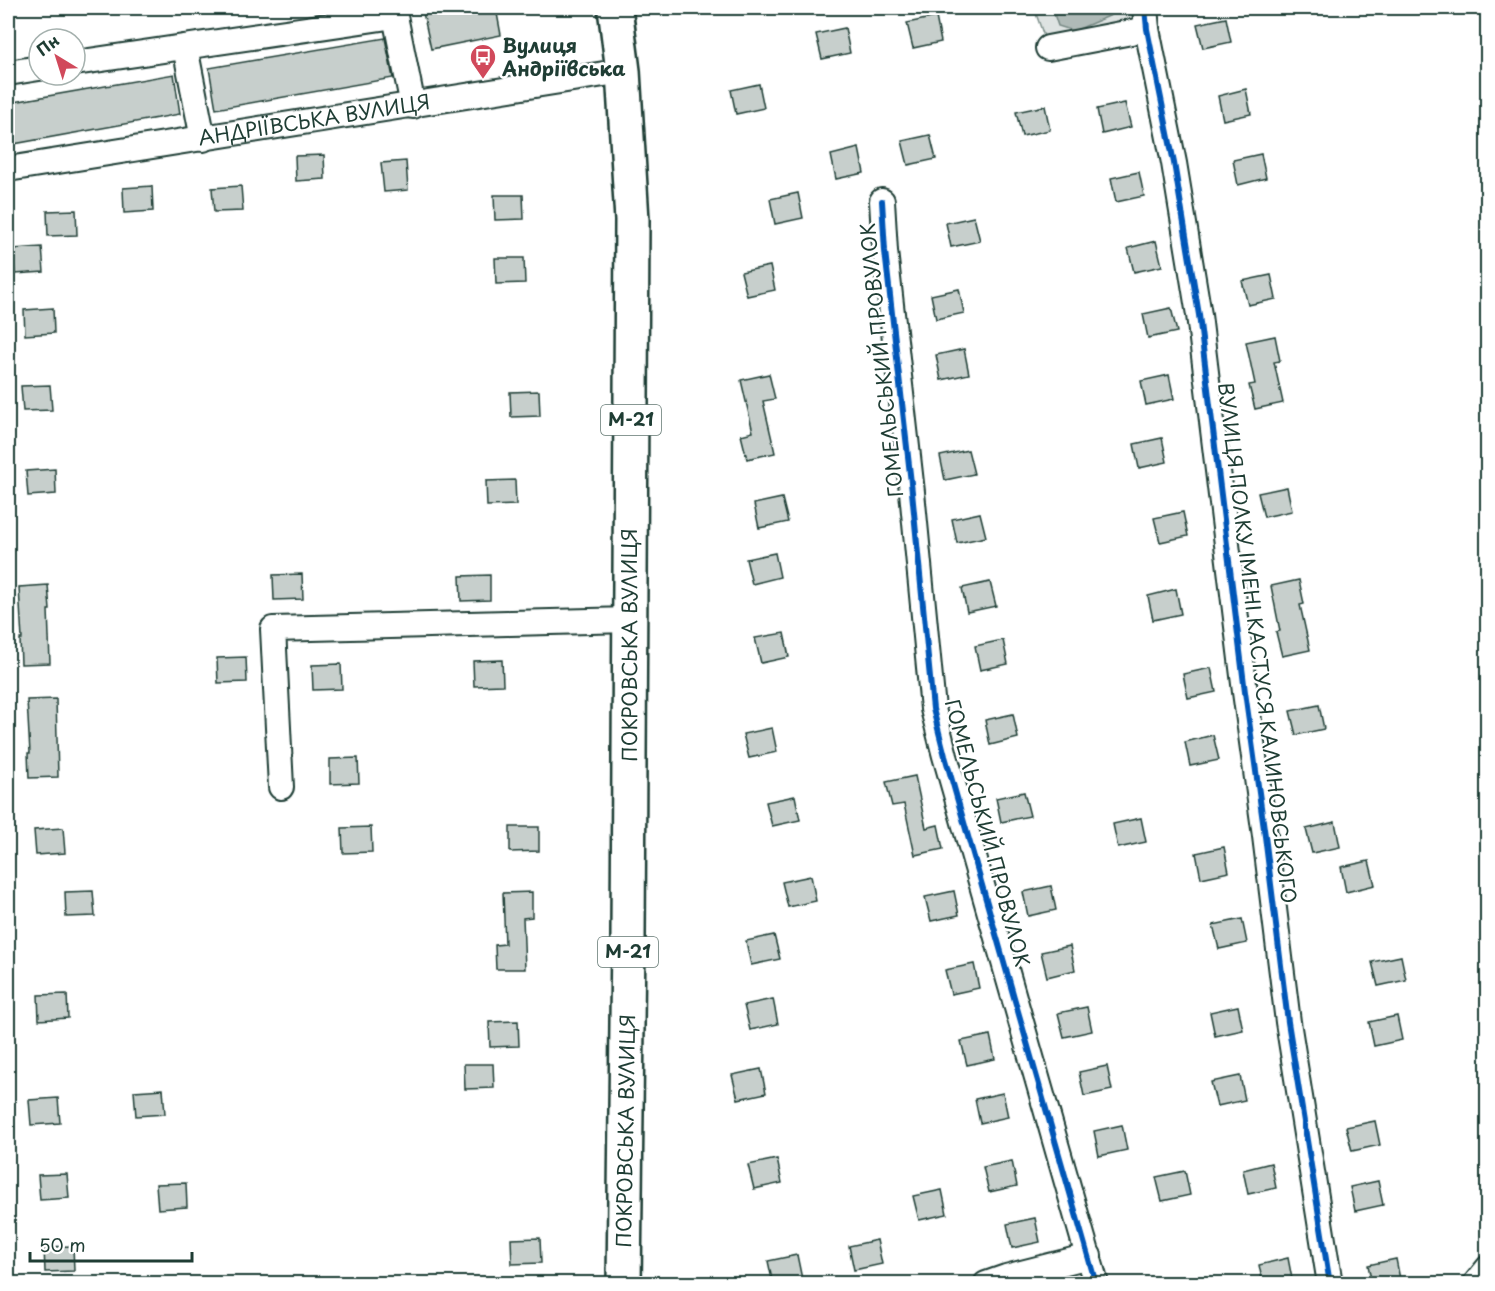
<svg xmlns="http://www.w3.org/2000/svg" width="1495" height="1291" font-family="'Playpen Sans',sans-serif">
  <style>
    .green { fill: #dee3e2; stroke: #7e908b; stroke-width: 1.5 }
    .water { fill: #afbab7; stroke: #758883; stroke-width: 1.5 }
    .building { fill: #c7cfcc; stroke: #1f3d34; stroke-width: 1.5 }
    .lines { fill: none; stroke-linecap: round; stroke-linejoin: round }
    .minor-casing { stroke: #1f3d34; stroke-width: 28 }
    .highway-casing { stroke: #1f3d34; stroke-width: 38 }
    .minor { stroke: #fff; stroke-width: 24 }
    .highway { stroke: #fff; stroke-width: 33 }
    .cycleway-casing { stroke: #fff; stroke-width: 10 }
    .cycleway { stroke: #0057b8; stroke-width: 6 }
    .labels { text-anchor: middle; stroke-width: 5; stroke-linejoin: round; paint-order: stroke }
    .shield { fill: #fff; stroke: #627771; stroke-width: 1.5 }
    .shield-label { font-size: 18px; font-weight: bold; fill: #1f3d34 }
    .poi-label { font-size: 20px; font-weight: bold; fill: #1f3d34; stroke: #fff; text-anchor: start }
    .street-label { font-size: 20px; fill: #1f3d34; stroke: #fff }
  </style>
  <rect width="100%" height="100%" fill="#fff"/>
  <filter id="ink" filterUnits="userSpaceOnUse"><feTurbulence type="fractalNoise" baseFrequency=".0167" numOctaves="2"/><feDisplacementMap in="SourceGraphic" scale="12" xChannelSelector="R" yChannelSelector="G"/><feConvolveMatrix kernelMatrix="1 2 1 2 8 2 1 2 1" color-interpolation-filters="sRGB"/></filter>
  <g filter="url(#ink)">
    <path class="green" d="M1034,8H1145L1147,29L1048,48Z"/>
    <path class="water" d="M1052,8H1120L1109,16L1074,31L1058,26Z"/>
    <path class="building" d="M422,8H496L501,35L431,49Z
      M936,17L941,42L913,48L907,23Z
      M1226,18L1231,42L1203,48L1197,24Z
      M845,28L850,53L822,59L816,34Z
      M385,38L393,78L216,109L209,68Z
      M174,74L180,114L8,145V103Z
      M759,84L764,108L736,114L731,90Z
      M1246,89L1251,114L1223,120L1218,96Z
      M1125,103L1131,127L1102,134L1097,109Z
      M1045,106L1050,130L1022,136L1016,112Z
      M930,135L936,159L908,165L902,141Z
      M859,148L864,173L836,179L831,155Z
      M1261,154L1266,178L1238,185L1233,160Z
      M324,155L325,179L296,181L295,156Z
      M406,161L408,190L384,192L381,163Z
      M1139,172L1144,196L1116,202L1111,178Z
      M152,186L153,211L124,213L123,188Z
      M241,186L243,211L214,212L212,188Z
      M798,193L803,218L775,224L770,199Z
      M494,195H523L524,219L495,220Z
      M76,210L77,235L48,236L47,211Z
      M974,217L980,241L951,247L946,223Z
      M1156,241L1162,266L1134,272L1128,248Z
      M42,247L44,272L15,274L13,249Z
      M495,258H524L525,283L496,284Z
      M770,266L775,290L747,296L741,272Z
      M1271,275L1276,299L1248,305L1242,281Z
      M959,289L964,313L936,319L931,295Z
      M53,308L54,333L25,335L24,310Z
      M1171,308L1177,332L1148,338L1143,314Z
      M1275,336L1280,361L1274,362L1283,403L1255,409L1249,385L1255,384L1246,342Z
      M964,349L969,374L941,380L936,355Z
      M769,374L775,399L763,401L775,453L747,459L741,435L753,432L741,380Z
      M1169,375L1174,399L1146,405L1141,381Z
      M50,385L52,410L23,411L21,386Z
      M539,391L540,416L511,417L510,392Z
      M1162,438L1167,462L1139,468L1134,444Z
      M968,450L974,474L945,480L940,456Z
      M55,469L56,494L28,496L26,471Z
      M515,480L516,505L487,506L486,481Z
      M1287,487L1292,511L1264,517L1258,493Z
      M782,498L788,522L759,528L754,504Z
      M1183,512L1188,536L1160,542L1154,518Z
      M980,513L986,537L957,543L952,519Z
      M775,553L780,577L752,584L746,559Z
      M302,574L303,599L274,600L273,575Z
      M490,575V600L461,601L460,576Z
      M1299,580L1304,604L1300,605L1310,650L1282,656L1276,632L1280,631L1271,586Z
      M990,582L996,606L967,612L962,588Z
      M48,585L50,610H48L50,663L21,664L20,639H22L19,587Z
      M1176,589L1181,614L1153,620L1148,596Z
      M784,633L789,657L761,663L755,638Z
      M1003,640L1008,664L980,670L975,646Z
      M246,657L247,682L218,683L217,658Z
      M502,660L503,685L474,686L473,661Z
      M341,664L342,689L313,690L312,665Z
      M1211,668L1216,692L1188,698L1183,674Z
      M56,699L58,777L29,778L28,753H30L27,700Z
      M1319,705L1324,729L1296,735L1290,711Z
      M1013,714L1018,738L990,745L985,720Z
      M772,728L777,752L749,758L743,734Z
      M1213,735L1219,760L1190,766L1185,742Z
      M358,758L359,783L330,784V759Z
      M915,776L926,828L938,825L943,849L915,855L904,804L892,806L886,782Z
      M1024,792L1030,816L1001,822L996,798Z
      M795,796L800,820L772,826L766,802Z
      M1141,818L1146,842L1118,848L1113,824Z
      M1335,822L1340,847L1312,853L1306,829Z
      M371,827L372,852L343,853L342,828Z
      M510,827H539V851L510,852Z
      M63,828L65,853L36,855L34,830Z
      M1224,847L1229,872L1201,878L1196,853Z
      M1369,861L1375,885L1346,892L1341,867Z
      M811,876L816,901L788,907L782,882Z
      M1051,886L1056,910L1028,916L1023,892Z
      M93,891L95,916L66,917L65,892Z
      M954,891L959,915L931,921L925,897Z
      M532,892V917L523,918L525,969H496L495,945L505,944L503,893Z
      M1242,919L1247,943L1219,949L1213,925Z
      M774,935L780,959L751,965L746,941Z
      M1070,946L1075,970L1047,977L1041,952Z
      M1401,956L1406,980L1378,986L1372,962Z
      M974,964L979,988L951,994L945,970Z
      M67,994L68,1018L39,1020L38,995Z
      M773,999L778,1024L750,1030L744,1005Z
      M1238,1006L1243,1030L1215,1036L1210,1012Z
      M1087,1007L1092,1031L1064,1037L1058,1013Z
      M1397,1016L1402,1040L1374,1046L1369,1022Z
      M518,1021L519,1046L490,1047L489,1022Z
      M990,1035L995,1059L967,1065L961,1041Z
      M464,1064H493L494,1088L465,1089Z
      M1107,1066L1112,1090L1084,1096L1079,1072Z
      M761,1069L766,1093L738,1099L732,1075Z
      M1240,1076L1245,1100L1217,1106L1211,1082Z
      M163,1089L165,1114L136,1116L134,1091Z
      M1003,1093L1008,1117L980,1123L975,1099Z
      M58,1098L60,1123L31,1125L29,1100Z
      M1375,1121L1380,1145L1352,1151L1346,1127Z
      M1122,1125L1127,1150L1099,1156L1094,1131Z
      M777,1159L782,1183L754,1189L748,1165Z
      M1012,1161L1017,1186L989,1192L983,1167Z
      M1271,1163L1276,1188L1248,1194L1243,1170Z
      M1185,1171L1190,1195L1162,1201L1156,1177Z
      M67,1174L69,1198L40,1200L38,1175Z
      M1378,1181L1383,1205L1355,1211L1350,1187Z
      M186,1183L187,1207L158,1209L156,1184Z
      M942,1190L947,1214L919,1220L913,1196Z
      M1035,1218L1040,1242L1012,1248L1007,1224Z
      M540,1238L541,1263L512,1264L511,1239Z
      M877,1240L882,1264L854,1270L849,1246Z
      M73,1246L74,1271L45,1272L44,1247Z
      M797,1255L802,1279L783,1284H773L768,1261Z
      M1288,1258L1293,1284H1263L1259,1265Z
      M1396,1259L1401,1284H1372L1368,1265Z"/>
    <g class="lines">
      <g class="minor-casing">
        <g id="minor">
          <path d="M1145,8L1147,29L1174,163L1199,315L1245,692L1265,836L1288,1022L1330,1284"/>
          <path d="M185,47L203,139"/>
          <path d="M1048,48L1147,29"/>
          <path d="M75,63L395,16L413,106"/>
          <path d="M8,73L39,68"/>
          <path id="s1" d="M8,169L623,71"/>
          <path d="M882,201L885,251L912,492L933,709L945,756L1096,1284"/>
          <path d="M281,787L273,629L630,620"/>
          <path d="M986,1284L1006,1277L1089,1256"/>
          <path d="M1475,1284L1488,1268"/>
        </g>
      </g>
      <g class="highway-casing">
        <path id="highway" d="M615,8L623,71L632,220L628,937L624,1284"/>
      </g>
      <use href="#minor" class="minor"/>
      <use href="#highway" class="highway"/>
      <g class="cycleway-casing">
        <path id="cycleway" d="M1145,8L1147,29L1174,163L1199,315L1245,692L1265,836L1288,1022L1330,1284
          M882,201L885,251L912,492L933,709L945,756L1096,1284"/>
      </g>
      <use href="#cycleway" class="cycleway"/>
    </g>
  </g>
  <defs>
    <g id="bus-pin" transform="scale(1.35)"><path d="M0 17L-7.5 6A9.5 9.5 0 1 1 7.5 6Z" fill="#d1495b" stroke="#fff"/><path d="M-5-6H5V4H4V6H2V4H-2V6H-4V4H-5ZM-3.5-4V0h7V-4ZM-3.5 1.2v1.5H-2V1.2ZM2 1.2v1.5H3.5V1.2Z" fill="#fff"/></g>
  </defs>
  <g fill-rule="evenodd">
    <use href="#bus-pin" x="483" y="57"/>
  </g>
  <g class="labels">
    <g class="shield">
      <rect x="601" y="405" width="60" height="30" rx="4.5"/>
      <rect x="598" y="937" width="60" height="30" rx="4.5"/>
    </g>
    <g class="shield-label">
      <text x="631" y="426">М-21</text>
      <text x="628" y="958">М-21</text>
    </g>
    <g class="poi-label">
      <text x="502" y="53">Вулиця<tspan x="502" dy="23">Андріївська</tspan></text>
    </g>
    <g class="street-label">
      <text dy="7" stroke="none"><textPath href="#s1" startOffset="310">АНДРІЇВСЬКА ВУЛИЦЯ</textPath></text>
      <text transform="translate(882 360) rotate(-96)" y="7">ГОМЕЛЬСЬКИЙ ПРОВУЛОК</text>
      <text transform="translate(1257 643) rotate(83)" y="7">ВУЛИЦЯ ПОЛКУ ІМЕНІ КАСТУСЯ КАЛИНОВСЬКОГО</text>
      <text transform="translate(630 645) rotate(-90)" y="7">ПОКРОВСЬКА ВУЛИЦЯ</text>
      <text transform="translate(987 833) rotate(75)" y="7">ГОМЕЛЬСЬКИЙ ПРОВУЛОК</text>
      <text transform="translate(626 1131) rotate(-89)" y="7">ПОКРОВСЬКА ВУЛИЦЯ</text>
    </g>
  </g>
  <rect width="1495" height="1291" fill="none" stroke="#fff" stroke-width="30"/>
  <rect x="15" y="15" width="1465" height="1261" fill="none" stroke="#1f3d34" stroke-width="2" filter="url(#ink)"/>
  <g transform="translate(57 57) rotate(322)"><circle r="28" fill="#ffffff" stroke="#a5b1ae" stroke-width="1.5"/>
  <path d="M0-4.5L10 22L0 15L-10 22Z" fill="#d1495b"/>
  <text y="-9" font-size="16" font-weight="bold" text-anchor="middle" fill="#1f3d34">Пн</text>
  </g>
  <path d="M30 1252v9h162v-9" fill="none" stroke="#1f3d34" stroke-width="3"/>
  <text x="39" y="1252" font-size="18" fill="#1f3d34" stroke="#ffffff" stroke-width="4.5" paint-order="stroke">50 m</text>
</svg>
